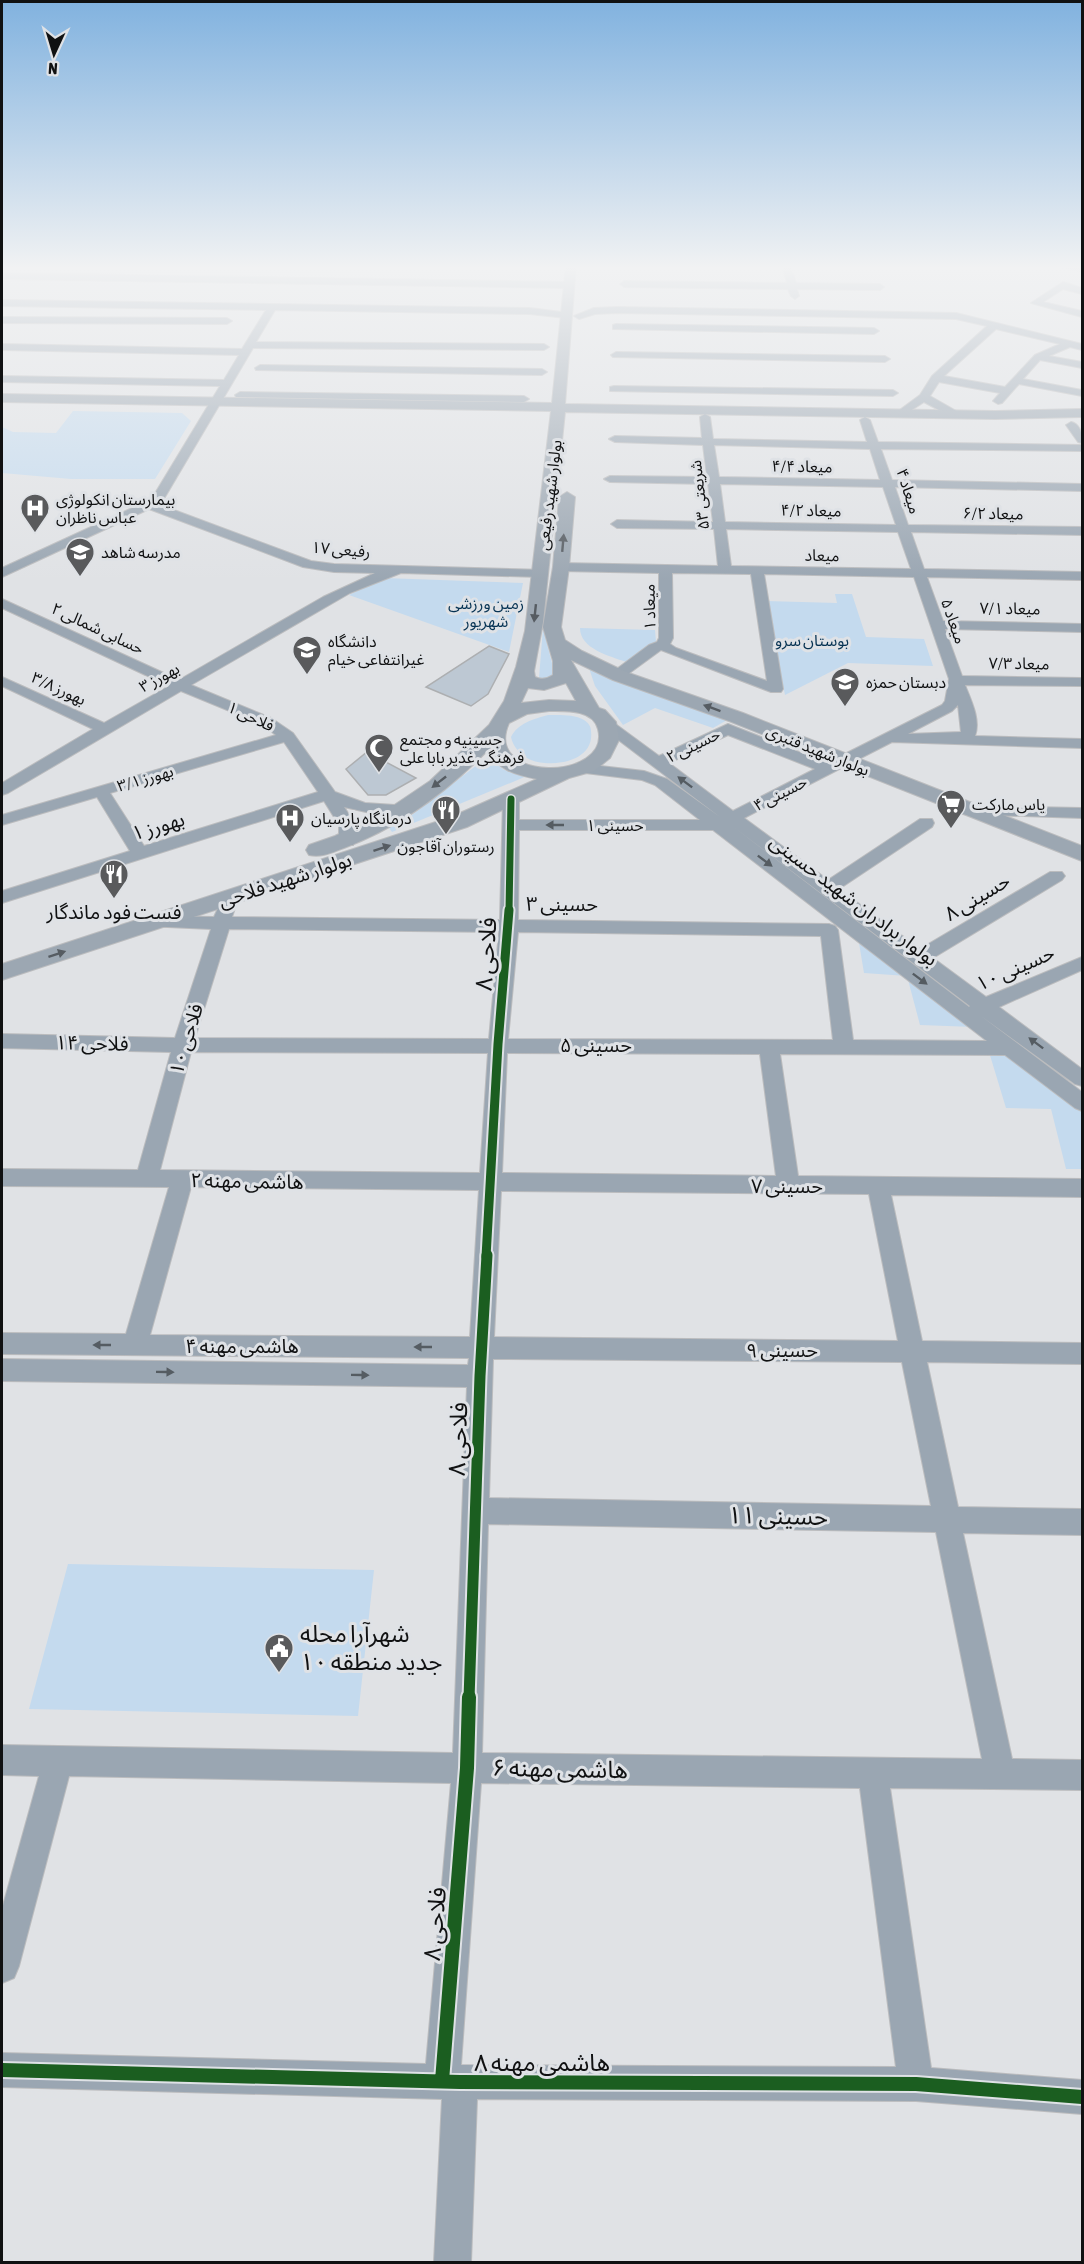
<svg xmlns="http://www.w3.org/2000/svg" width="1084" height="2264" font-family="'Asap Condensed','Noto Sans Arabic',sans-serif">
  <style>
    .green { fill: #c4daee }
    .building { fill: #bdc8d3; stroke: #adafb1; stroke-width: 1.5 }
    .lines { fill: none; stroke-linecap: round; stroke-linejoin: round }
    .minor-casing { stroke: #bbbcbe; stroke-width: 2 }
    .major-casing { stroke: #bbbcbe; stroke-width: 2 }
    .minor { fill: #9aa6b2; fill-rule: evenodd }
    .major { fill: #9ca7b2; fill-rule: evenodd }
    .cycleway-far3-casing { stroke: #dfe2e6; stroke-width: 10 }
    .cycleway-far2-casing { stroke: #dfe2e6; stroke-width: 13 }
    .cycleway-far1-casing { stroke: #dfe2e6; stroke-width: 15 }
    .cycleway-casing { stroke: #dfe2e6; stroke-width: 18 }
    .cycleway-far3 { stroke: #1b5e20; stroke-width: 7 }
    .cycleway-far2 { stroke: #1b5e20; stroke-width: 9 }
    .cycleway-far1 { stroke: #1b5e20; stroke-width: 11 }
    .cycleway { stroke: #1b5e20; stroke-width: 14 }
    .oneway { fill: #565c62 }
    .oneway2 { fill: #555c62 }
    .labels { text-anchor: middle; stroke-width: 6; stroke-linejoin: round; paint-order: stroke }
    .far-street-label { font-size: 16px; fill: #101112; stroke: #dfe2e6 }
    .far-poi-label { font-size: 16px; fill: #101112; stroke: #dfe2e6; text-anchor: start }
    .far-park-label { font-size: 16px; fill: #073353; stroke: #dfe2e6 }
    .street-label { font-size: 20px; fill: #101112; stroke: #dfe2e6 }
    .poi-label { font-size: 20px; fill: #101112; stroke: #dfe2e6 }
    .near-street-label { font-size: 24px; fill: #101112; stroke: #dfe2e6 }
    .near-poi-label { font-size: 24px; fill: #101112; stroke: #dfe2e6; text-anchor: start }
  </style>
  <rect width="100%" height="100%" fill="#e0e2e5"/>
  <path class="green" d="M73,411L182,413L191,421L155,479H71L2,473V427L13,432L56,433Z
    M384,578L523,583L509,652L349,595Z
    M835,594H852L866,637L924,639L933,666L848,663L785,695L766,601L837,603Z
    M543,628L555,675L541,681L539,678Z
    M580,628L655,630L656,642L626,662C610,656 580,649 580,628Z
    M589,668L729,719L713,728L655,708L623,725L595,686Z
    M548,715C559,715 574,714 584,720C589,723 591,727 591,731C595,762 552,768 531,760C521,756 513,747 511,737C518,723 534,719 548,715Z
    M490,755C499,771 510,773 527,776L392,832L389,828L408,818Z
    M858,937L974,1027L920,1025L907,976L864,973Z
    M989,1052L1007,1053L1082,1110V1169H1066L1051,1109L1006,1108Z
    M68,1564L374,1570L358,1716L29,1709Z"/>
  <path class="building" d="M489,646L509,654L488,694L471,706L426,687Z
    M367,752L416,778L386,795H368L346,769Z"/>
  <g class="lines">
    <g class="minor-casing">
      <path id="minor" d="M782,265H790L796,283L880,284L884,287L880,290L797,289L799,296L795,299L791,296L788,289L624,287L620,284L624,281L787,283Z
        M1052,265L1082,267V272Z
        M2,273L569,282L573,285L569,288L2,279Z
        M1063,282L1082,288V294L1063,289L1043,302L1082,311V317L1031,303Z
        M2,300L530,308L569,313V317L566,318L530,314L275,310L256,342L544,344L549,347L544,350L253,348L165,497L158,504L311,561L334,564L545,570L546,573L540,577L401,573L350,593L191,685L271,718L293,733L335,792L365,803L410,806L412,809L410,812L375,814L344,807C352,819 361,831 353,845H341L339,841V825L324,801L2,903V891L130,851L97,797L2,825V815L276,735L261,724L181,691L8,793L2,795V783L93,729L2,686V677L104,723L169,686L2,608V599L179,680L323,597L375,573L334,572L303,567L149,509L2,577V568L145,502L154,495L220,386L2,382V376L224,380L239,355L2,350V344L242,349L266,310L2,306ZM284,742L318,792L144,846L110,793Z
        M617,307L956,313L1082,344V350L1070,347L1049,356L1082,362V368L1040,360L1023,379L1082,390V396L1019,384L1002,403L998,404L993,401L1000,393L939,382L930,396L958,412V416H950L924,402L901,417L896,414L897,412L920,395L932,376L987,326L956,319L617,313L595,314L579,319L574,316L594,308ZM996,329L1060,344L1035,355L1005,387L944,376Z
        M2,317L227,318L232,321L227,324L2,323Z
        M616,324L874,328L879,331L874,334L613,329V325Z
        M616,352L885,356L890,359L885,362L613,357L611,355Z
        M260,365L542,369L547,372L542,375L256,370L255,368Z
        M614,386L893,390L898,393L893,396L610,391V387Z
        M240,392L524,396L529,399L524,402L236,397L235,395Z
        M705,414L710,417L713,439L867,442L860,420L865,417L870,420L878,442L1082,445V451L881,449L892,480L1082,484V491L895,487L908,525L1082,527V535L911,532L924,569L1082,572V580L927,577L943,621L1082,624V632L945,629L962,676L1082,678V686L965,685C971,700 981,720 975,736L1082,739V748L892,742L744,818L828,880L920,819H932L934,823L932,827L839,889L920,949L1050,872H1062L1065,876L1062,880L933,958L986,997L1082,957V970L999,1007L1082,1069V1086L1075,1084L981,1016L1082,1092V1111L1075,1108L1005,1055L780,1054L798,1176L1082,1179V1197L891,1195L922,1341L1082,1343V1364L927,1362L958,1507L1082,1509V1535L963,1533L1012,1759L1082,1760V1790L890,1788L931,2068L1082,2080V2114L916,2101L477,2099L471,2262H434L442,2099L2,2087V2053L426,2064L451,1783L69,1776L19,1966L14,1978L2,1983V1909L39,1776L2,1775V1745L453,1753L467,1387L2,1381V1359L468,1365L469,1358L2,1354V1333L126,1334L169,1187L2,1186V1169L138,1170L171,1052L2,1048V1034L175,1038L211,929L146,926L143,922L146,918L152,916L214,917L220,904H232L235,908L232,917L500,920L503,799L505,796H517L519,799V820H700L655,785L642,780L577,772L575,769L577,766L583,764L644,771L667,779L720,817L604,729L601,726L604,723H614L659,756L728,724L827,763L942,705L945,701L949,679L914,577L764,574L783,689L781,692H771L661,650L624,677H614L612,674L614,671L649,645L657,642L659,638V573L561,571L555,567L561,563L718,566L714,529L617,528L611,524L617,520L713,522L708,484L610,482L604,479L610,476L707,477L703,445L615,442L609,439L615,436L702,438L700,417ZM714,445L870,449L880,480L719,477ZM720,484L883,487L896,525L725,522ZM726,529L898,532L911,569L731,566ZM672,573L751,574L767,681L676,648L670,644L673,638ZM958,705L961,732L908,734L952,711ZM728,735L815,769L733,811L669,763ZM731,825L970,1006L969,1007ZM519,830H713L987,1041L853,1040L838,930L835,926L829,924L518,920ZM229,929L499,932L489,1039L195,1038ZM518,932L821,936L833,1040L508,1039ZM191,1052L488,1053L480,1173L160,1170ZM507,1053L760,1054L776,1176L502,1173ZM191,1187L479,1190L470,1337L150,1335ZM501,1191L869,1194L898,1341L494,1337ZM493,1359L902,1362L931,1506L489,1498ZM488,1524L936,1532L982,1759L482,1753ZM481,1783L860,1788L896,2067L461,2065Z
        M1071,422C1081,424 1082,435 1082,443L1078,442L1066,425Z
        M967,806L1082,808V818L961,814L959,811L961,808Z"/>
    </g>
    <g class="major-casing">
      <path id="major" d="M566,265H576L565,404L995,411L1082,409V417L995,419L565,412L543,622L534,671L535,677C541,680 547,679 553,675V661L543,627L553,567L559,497L567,492L575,497L569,567L561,627L565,640L582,651L626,672L743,713L1082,846V861L729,721L613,680L571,660L599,708L605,710L616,722L619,740L610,758L594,771L569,778L467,827L2,980V964L451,817L537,779C516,775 497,770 488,750C448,791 398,828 344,848C333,852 322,858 309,855L306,850L309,845L335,836L384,812L430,781L489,725L504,701L516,667L525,631L551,411L2,402V394L552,403ZM566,683L576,701L549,700L521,703L528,688L544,690ZM549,711C565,711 593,709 598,729C612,781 482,783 509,723L527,714Z"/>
    </g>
    <use href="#minor" class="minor"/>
    <use href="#major" class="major"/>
    <g class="cycleway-far3-casing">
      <path id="cycleway-far3" d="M509,911L511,799"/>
    </g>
    <g class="cycleway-far2-casing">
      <path id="cycleway-far2" d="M486,1257L498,1044L509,910"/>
    </g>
    <g class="cycleway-far1-casing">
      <path id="cycleway-far1" d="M469,1699L480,1376L487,1255"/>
    </g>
    <g class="cycleway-casing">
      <path id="cycleway" d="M2,2070L460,2082L916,2084L1082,2097
        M442,2081L467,1768L469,1697"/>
    </g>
    <use href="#cycleway-far3" class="cycleway-far3"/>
    <use href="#cycleway-far2" class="cycleway-far2"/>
    <use href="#cycleway-far1" class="cycleway-far1"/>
    <use href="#cycleway" class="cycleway"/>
  </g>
  <defs><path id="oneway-solid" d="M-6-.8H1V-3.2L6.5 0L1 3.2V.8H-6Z" transform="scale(1.5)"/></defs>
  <g class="oneway">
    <use href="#oneway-solid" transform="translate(563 543) rotate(-85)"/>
    <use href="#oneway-solid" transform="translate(535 613) rotate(96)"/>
    <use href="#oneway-solid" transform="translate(712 708) rotate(-160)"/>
    <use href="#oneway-solid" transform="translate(439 782) rotate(142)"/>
    <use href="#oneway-solid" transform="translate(382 848) rotate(-18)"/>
    <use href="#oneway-solid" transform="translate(57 954) rotate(-18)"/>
  </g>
  <g class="oneway2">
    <use href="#oneway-solid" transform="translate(685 782) rotate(-143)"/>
    <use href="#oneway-solid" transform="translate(555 825) rotate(180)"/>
    <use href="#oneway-solid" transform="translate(765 861) rotate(37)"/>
    <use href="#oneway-solid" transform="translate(920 979) rotate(37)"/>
    <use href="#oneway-solid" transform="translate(1036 1043) rotate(-143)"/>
    <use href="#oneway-solid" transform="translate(102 1345) rotate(-180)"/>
    <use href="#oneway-solid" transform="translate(423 1347) rotate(-180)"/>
    <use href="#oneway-solid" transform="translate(165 1372) rotate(1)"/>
    <use href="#oneway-solid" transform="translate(360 1375) rotate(1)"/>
  </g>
  <linearGradient id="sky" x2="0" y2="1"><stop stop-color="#81b2df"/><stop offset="0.46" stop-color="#f1f2f3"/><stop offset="1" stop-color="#f1f2f3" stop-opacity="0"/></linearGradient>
  <rect width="1084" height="582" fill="url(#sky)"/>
  <defs>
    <g id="hospital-pin" transform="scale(1.5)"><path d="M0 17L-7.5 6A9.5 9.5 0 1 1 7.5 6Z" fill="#595a5c" stroke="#dfe2e6"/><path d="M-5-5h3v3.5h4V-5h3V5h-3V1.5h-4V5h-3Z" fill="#fff"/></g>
    <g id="school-pin" transform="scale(1.5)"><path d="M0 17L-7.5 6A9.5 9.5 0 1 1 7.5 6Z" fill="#595a5c" stroke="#dfe2e6"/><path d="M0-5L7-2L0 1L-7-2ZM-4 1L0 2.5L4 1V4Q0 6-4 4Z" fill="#fff"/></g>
    <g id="university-pin" transform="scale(1.5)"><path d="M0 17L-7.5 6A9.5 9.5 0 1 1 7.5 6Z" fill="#595a5c" stroke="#dfe2e6"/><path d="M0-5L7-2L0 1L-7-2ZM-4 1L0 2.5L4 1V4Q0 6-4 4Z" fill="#fff"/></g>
    <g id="mosque-pin" transform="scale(1.5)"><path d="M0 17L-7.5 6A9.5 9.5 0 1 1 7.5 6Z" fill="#595a5c" stroke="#dfe2e6"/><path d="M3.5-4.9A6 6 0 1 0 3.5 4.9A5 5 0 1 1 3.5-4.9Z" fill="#fff"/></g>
    <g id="supermarket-pin" transform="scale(1.5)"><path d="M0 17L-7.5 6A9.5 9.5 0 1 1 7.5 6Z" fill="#595a5c" stroke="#dfe2e6"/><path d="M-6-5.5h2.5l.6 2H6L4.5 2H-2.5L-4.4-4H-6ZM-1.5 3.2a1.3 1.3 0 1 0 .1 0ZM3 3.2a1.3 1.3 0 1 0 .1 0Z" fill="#fff"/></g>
    <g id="restaurant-pin" transform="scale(1.5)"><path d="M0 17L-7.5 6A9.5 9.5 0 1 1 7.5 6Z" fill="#595a5c" stroke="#dfe2e6"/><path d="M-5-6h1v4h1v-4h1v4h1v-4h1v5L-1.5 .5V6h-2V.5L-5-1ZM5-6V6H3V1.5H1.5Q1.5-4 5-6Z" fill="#fff"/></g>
    <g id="civic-pin" transform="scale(1.5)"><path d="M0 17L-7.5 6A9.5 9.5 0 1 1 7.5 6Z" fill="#595a5c" stroke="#dfe2e6"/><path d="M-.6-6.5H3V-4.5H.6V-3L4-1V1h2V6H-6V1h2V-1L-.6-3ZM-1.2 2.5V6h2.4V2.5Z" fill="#fff"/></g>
  </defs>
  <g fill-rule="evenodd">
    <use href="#hospital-pin" x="35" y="508"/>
    <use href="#school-pin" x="80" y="552"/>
    <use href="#university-pin" x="307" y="650"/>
    <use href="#school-pin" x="845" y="682"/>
    <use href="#mosque-pin" x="379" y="748"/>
    <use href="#supermarket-pin" x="951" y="804"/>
    <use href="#restaurant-pin" x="446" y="810"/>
    <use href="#hospital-pin" x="290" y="818"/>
    <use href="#restaurant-pin" x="114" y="874"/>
    <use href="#civic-pin" x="279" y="1648"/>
  </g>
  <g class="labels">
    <g class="far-street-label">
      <text transform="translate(802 466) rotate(1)" y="6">میعاد ۴/۴</text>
      <text transform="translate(909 491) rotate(72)" y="6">میعاد ۴</text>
      <text transform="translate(549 495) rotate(-83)" y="6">بولوار شهید رفیعی</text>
      <text transform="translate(699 495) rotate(-97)" y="6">شریعتی ۵۳</text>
      <text transform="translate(811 510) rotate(1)" y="6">میعاد ۴/۲</text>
      <text transform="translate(993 513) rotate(1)" y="6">میعاد ۶/۲</text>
      <text transform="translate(341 549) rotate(5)" y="6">رفیعی ۱۷</text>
      <text transform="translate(822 555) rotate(1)" y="6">میعاد</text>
      <text transform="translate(649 607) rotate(-91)" y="6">میعاد ۱</text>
      <text transform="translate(1010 608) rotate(1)" y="6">میعاد ۷/۱</text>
      <text transform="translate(954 621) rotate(71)" y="6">میعاد ۵</text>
      <text transform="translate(98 628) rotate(25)" y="6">حسابی شمالی ۲</text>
      <text transform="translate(1019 663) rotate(1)" y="6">میعاد ۷/۳</text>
      <text transform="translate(159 677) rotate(-29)" y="6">بهورز ۳</text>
      <text transform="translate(59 688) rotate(25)" y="6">بهورز ۳/۸</text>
      <text transform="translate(251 716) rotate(25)" y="6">فلاحی ۱</text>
      <text transform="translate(693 745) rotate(-26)" y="6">حسینی ۲</text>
      <text transform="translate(818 750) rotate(22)" y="6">بولوار شهید قنبری</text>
      <text transform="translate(145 778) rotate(-16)" y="6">بهورز ۳/۱</text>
      <text transform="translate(780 793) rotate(-27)" y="6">حسینی ۴</text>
      <text x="615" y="831">حسینی ۱</text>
    </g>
    <g class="far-poi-label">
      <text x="56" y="505">بیمارستان انکولوژی<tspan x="56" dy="18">عباس ناظران</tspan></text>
      <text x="101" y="558">مدرسه شاهد</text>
      <text x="328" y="647">دانشگاه<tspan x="328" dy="18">غیرانتفاعی خیام</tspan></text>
      <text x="866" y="688">دبستان حمزه</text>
      <text x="400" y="745">جسینیه و مجتمع<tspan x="400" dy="18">فرهنگی غدیر بابا علی</tspan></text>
      <text x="972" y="810">یاس مارکت</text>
      <text x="311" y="824">درمانگاه پارسیان</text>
      <text x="446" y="852" text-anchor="middle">رستوران آقاجون</text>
    </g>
    <g class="far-park-label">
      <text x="486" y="609">زمین ورزشی<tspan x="486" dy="18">شهریور</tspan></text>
      <text x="812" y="646">بوستان سرو</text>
    </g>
    <g class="street-label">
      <text transform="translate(158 826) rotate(-17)" y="7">بهورز ۱</text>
      <text transform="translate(285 880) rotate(-18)" y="7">بولوار شهید فلاحی</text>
      <text transform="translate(977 897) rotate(-31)" y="7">حسینی ۸</text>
      <text transform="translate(854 900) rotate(37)" y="7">بولوار برادران شهید حسینی</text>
      <text x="562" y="911">حسینی ۳</text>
      <text transform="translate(1015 968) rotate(-24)" y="7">حسینی ۱۰</text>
      <text transform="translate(186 1039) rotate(-73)" y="7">فلاحی ۱۰</text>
      <text transform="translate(92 1043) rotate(1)" y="7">فلاحی ۱۴</text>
      <text x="596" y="1052">حسینی ۵</text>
      <text transform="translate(247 1181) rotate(1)" y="7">هاشمی مهنه ۲</text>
      <text x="787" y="1193">حسینی ۷</text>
      <text x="242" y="1353">هاشمی مهنه ۴</text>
      <text x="782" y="1357">حسینی ۹</text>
    </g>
    <g class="poi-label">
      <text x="114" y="919">فست فود ماندگار</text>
    </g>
    <g class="near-street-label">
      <text transform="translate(486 954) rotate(-86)" y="8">فلاحی ۸</text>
      <text transform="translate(458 1439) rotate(-88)" y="8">فلاحی ۸</text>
      <text transform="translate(778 1516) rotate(1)" y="8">حسینی ۱۱</text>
      <text transform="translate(560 1769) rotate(1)" y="8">هاشمی مهنه ۶</text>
      <text transform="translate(435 1924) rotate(-85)" y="8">فلاحی ۸</text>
      <text x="542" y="2071">هاشمی مهنه ۸</text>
    </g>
    <g class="near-poi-label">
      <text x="300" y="1642">شهرآرا محله<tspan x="300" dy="28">جدید منطقه ۱۰</tspan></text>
    </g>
  </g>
  <rect width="1084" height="2264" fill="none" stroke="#101112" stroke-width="6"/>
  <g transform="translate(54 54) rotate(184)" stroke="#dfe2e6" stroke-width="4.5" paint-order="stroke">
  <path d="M0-4.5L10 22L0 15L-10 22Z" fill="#101112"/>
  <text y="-9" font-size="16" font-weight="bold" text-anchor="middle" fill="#101112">N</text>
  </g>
</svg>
